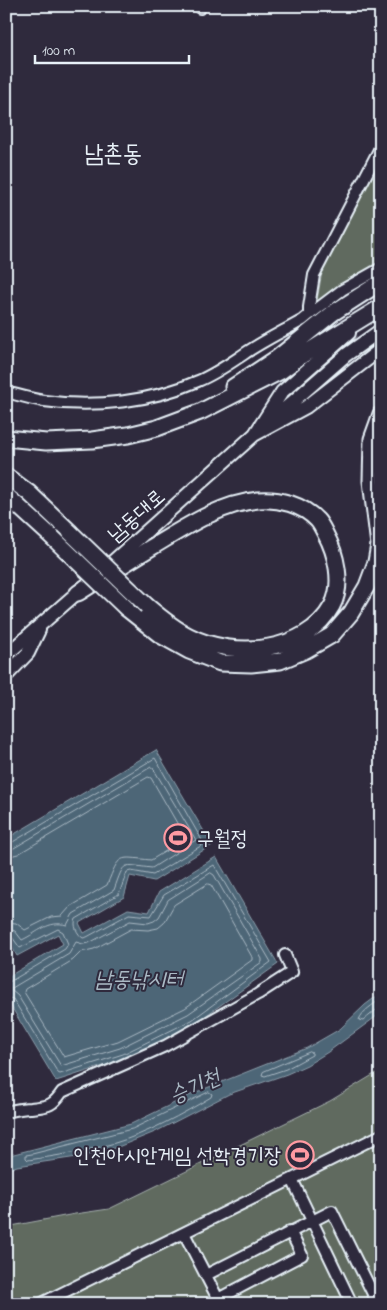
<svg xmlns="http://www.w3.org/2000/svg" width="387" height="1310" font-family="'Indie Flower','Poor Story',sans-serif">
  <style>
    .green { fill: #606b5f; stroke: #a4aeac }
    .water { fill: #4d6677; stroke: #8b9eab }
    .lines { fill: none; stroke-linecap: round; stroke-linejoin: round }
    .shore { stroke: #aab9c4; stroke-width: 1 }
    .minor-casing { stroke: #e8f1f8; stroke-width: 14 }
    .major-casing { stroke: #e8f1f8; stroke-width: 16 }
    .highway-casing { stroke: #e8f1f8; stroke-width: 19 }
    .minor { stroke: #2f2a3d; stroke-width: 10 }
    .major { stroke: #2f2a3d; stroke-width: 12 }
    .highway { stroke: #2f2a3d; stroke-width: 15 }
    .highway-bridge-casing { stroke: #e8f1f8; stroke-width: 19; stroke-linecap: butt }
    .highway-bridge { stroke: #2f2a3d; stroke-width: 15 }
    .labels { text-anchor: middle; stroke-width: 4; stroke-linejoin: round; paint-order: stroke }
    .street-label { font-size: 21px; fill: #e8f1f8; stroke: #2f2a3d }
    .poi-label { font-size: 21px; fill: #e8f1f8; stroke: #2f2a3d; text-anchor: start }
    .water-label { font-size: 22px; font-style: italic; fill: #aab9c4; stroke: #2f2a3d }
    .quarter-label { font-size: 24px; fill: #e8f1f8; stroke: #2f2a3d }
  </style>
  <rect width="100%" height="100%" fill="#2f2a3d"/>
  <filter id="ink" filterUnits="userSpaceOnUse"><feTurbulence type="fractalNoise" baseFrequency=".02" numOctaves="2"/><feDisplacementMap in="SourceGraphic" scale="10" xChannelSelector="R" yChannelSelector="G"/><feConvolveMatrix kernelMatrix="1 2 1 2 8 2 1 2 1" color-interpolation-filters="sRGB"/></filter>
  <g filter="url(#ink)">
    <path class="green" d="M381,153V265L316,306L322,272Z
      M381,1070V1304H6V1227L75,1214L109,1209L330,1101Z"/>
    <path class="water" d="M156,750L212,845L154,881L130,876L124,897L79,923L84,933L128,909L149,912L159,892L216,857L278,964L194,1024L125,1059L56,1081L6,998V978L63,944L58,934L17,956L6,937V839Z
      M381,993V1013L328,1052L307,1065L287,1074L229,1094L155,1132L118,1147L84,1156L17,1166L6,1170V1156L131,1124L199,1091L307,1048L340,1029L365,1005Z"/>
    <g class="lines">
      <path class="shore" d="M6,843H11L155,758L204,844L153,875L131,871L127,872L119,894L76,919C73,925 77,934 83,938L87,937L129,914L151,916L164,895L214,865L271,962L192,1020L123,1054L60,1074L58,1073L13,999L6,997
        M6,850L14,848L151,767L153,768L196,840L152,868C122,865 125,859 114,890L73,914L67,925C48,920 39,932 22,940L15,931L6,929
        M6,857L18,854L148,777L151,778L185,837L184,840L151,860C118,857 120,853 107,885L70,907L62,916L51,917L25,930L16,923L6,922
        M211,873L214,875L262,959V962L188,1014L120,1048L61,1066L18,996L12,991V988L69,954L76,942L83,944L89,943L130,921L148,923L154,921L159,917L168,900Z
        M208,884L211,885L252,957V960L185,1008L118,1041L64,1057L24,992L25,989L73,960L81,952L94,949L131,929L148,930L158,928L164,923L174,905Z
        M6,936L12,937L20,948L58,929L63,932L68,944L65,949L11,981L6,982
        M381,999C373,1005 362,1011 359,1020L363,1021L376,1010L381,1009
        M310,1052L312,1053V1055L286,1069L265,1076L262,1075L263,1072Z
        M209,1092L212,1094L211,1097C183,1114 146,1134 115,1143C86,1151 57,1156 28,1160L26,1158V1155L32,1154L132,1129Z"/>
      <g class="minor-casing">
        <path id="minor" d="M372,6L381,9
          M200,8L201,6
          M309,315L342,290L381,268
          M6,392C18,395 31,399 44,401C94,408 151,402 198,381C215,374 229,364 244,354C263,341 284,331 303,320L309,315V307L314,275L381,146
          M6,1112C14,1110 23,1108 31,1108C47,1106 52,1107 62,1092L165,1046L258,994L292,972L285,955
          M292,1179L352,1304
          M184,1233L218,1299L302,1255L290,1231
          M206,1275L332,1211L378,1304
          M40,1304L381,1135"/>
      </g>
      <g class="major-casing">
        <path id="major" d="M273,419L346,355L381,330
          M255,434L282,392L349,333
          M100,573L254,435L306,407L381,349
          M6,655L85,586
          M6,676L28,653L39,630"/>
      </g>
      <g class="highway-casing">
        <path id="highway" d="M233,387L277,358L333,313L381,282
          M6,438L46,442L92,440L128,435L157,428L200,412L281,371L301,356L381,307
          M6,476L29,493L70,532
          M6,495L52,537
          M78,593C102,578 127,562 152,547C184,528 219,504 258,500C279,498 303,505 317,520C320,523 323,529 325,533C336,553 344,584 332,606C306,653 234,659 189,636C173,628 160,617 147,606
          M126,608L160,635L189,651L220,663L251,664L280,661L306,650L332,635L351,613L367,586L376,562L379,545L371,481L372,439L381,414"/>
      </g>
      <use href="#minor" class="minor"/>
      <use href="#major" class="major"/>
      <use href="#highway" class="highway"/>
      <g class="highway-bridge-casing">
        <path id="highway-bridge" d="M70,532L147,606
          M52,537L126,608"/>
      </g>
      <use href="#highway-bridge" class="highway-bridge"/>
    </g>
  </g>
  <defs>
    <g id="stadium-ring" transform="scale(1.4375)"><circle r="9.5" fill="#2f2a3d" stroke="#ff9aa2" stroke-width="1.5"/><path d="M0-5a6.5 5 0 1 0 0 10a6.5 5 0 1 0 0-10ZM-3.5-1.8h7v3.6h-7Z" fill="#ff9aa2"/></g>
  </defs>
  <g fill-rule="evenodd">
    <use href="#stadium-ring" x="178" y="838"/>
    <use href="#stadium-ring" x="300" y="1155"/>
  </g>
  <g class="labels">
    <g class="street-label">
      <text transform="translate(136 515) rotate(-41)" y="7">남동대로</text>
    </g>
    <g class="poi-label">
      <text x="197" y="845">구월정</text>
      <text x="281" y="1162" text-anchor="end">인천아시안게임 선학경기장</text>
    </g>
    <g class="water-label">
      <text x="139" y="986">남동낚시터</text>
      <text transform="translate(194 1085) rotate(-24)" y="8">승기천</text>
    </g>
    <g class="quarter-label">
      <text x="113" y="161">남촌동</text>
    </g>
  </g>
  <rect width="387" height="1310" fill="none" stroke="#2f2a3d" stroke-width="25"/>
  <rect x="12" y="12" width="362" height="1285" fill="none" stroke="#e8f1f8" stroke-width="2" filter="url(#ink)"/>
  <path d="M35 55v8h154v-8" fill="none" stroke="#e8f1f8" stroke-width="2.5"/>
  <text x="42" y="55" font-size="15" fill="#e8f1f8" stroke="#2f2a3d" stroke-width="4" paint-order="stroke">100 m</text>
</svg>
